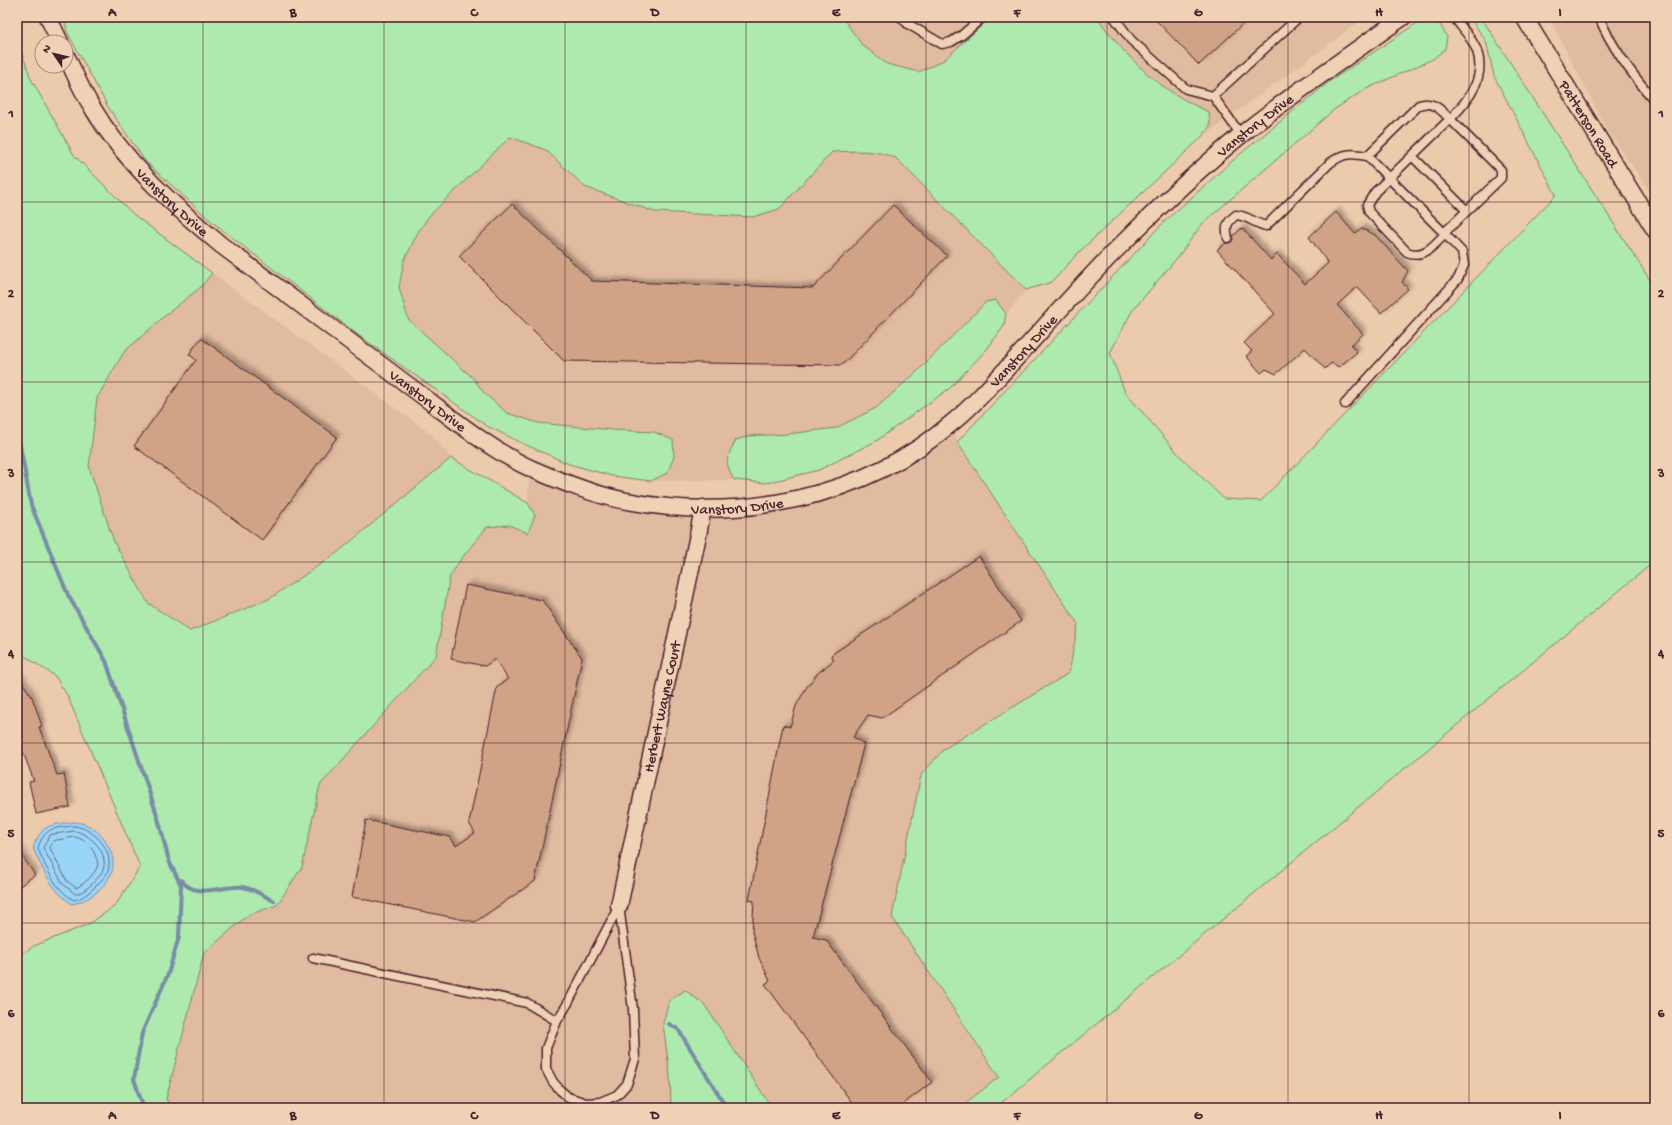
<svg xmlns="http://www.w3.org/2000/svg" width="1672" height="1125" font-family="'Gochi Hand',sans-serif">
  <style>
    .built { fill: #e1bb9f }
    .green { fill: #aee9ae; stroke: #7c846c }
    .water { fill: #99d5f9; stroke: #798ca7 }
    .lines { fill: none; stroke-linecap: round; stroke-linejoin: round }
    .shore { stroke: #6a687d; stroke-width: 1 }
    .stream { stroke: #798ca7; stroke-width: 4 }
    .building { fill: #d0a387; stroke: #4a1f2b; filter: url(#shadow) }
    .lane-casing { stroke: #4a1f2b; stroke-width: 11 }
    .street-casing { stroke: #4a1f2b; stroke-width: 19 }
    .lane { stroke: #efd1b6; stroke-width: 8 }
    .street { stroke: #efd1b6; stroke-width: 16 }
    .grid { fill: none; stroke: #4a1f2b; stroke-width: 1; stroke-opacity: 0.55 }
    .labels { text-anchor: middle; stroke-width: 3; stroke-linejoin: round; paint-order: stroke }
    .street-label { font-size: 15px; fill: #4a1f2b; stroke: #efd1b6 }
    .neatline { fill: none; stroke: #4a1f2b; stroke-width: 1.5 }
    .grid-label { font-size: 13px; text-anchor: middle; font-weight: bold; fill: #4a1f2b }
  </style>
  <defs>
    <filter id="shadow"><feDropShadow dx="3.5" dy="-3.5" stdDeviation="2" flood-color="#0004"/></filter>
  </defs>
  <rect width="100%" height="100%" fill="#eccaac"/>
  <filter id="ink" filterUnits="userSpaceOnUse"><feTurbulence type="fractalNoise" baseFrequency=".025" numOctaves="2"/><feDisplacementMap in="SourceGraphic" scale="8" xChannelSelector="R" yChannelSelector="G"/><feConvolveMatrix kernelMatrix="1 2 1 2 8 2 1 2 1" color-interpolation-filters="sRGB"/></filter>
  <g filter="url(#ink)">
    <path class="built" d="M842,17H991L944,60L919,72L887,64L862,45Z
      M1098,17H1366L1201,138L1210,126L1209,112L1190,103L1160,85L1128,56L1102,24Z
      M1549,17H1655V199L1606,128Z
      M510,137L546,150L585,187L779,209L832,152L865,150L885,154L896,158L1026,290L1006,314L996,301L876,408L836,428L787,434L750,436L727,468L734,480L651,481L667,473L654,432L613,430L538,423L507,413L484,393L474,379L408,319L399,287L404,261L417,234L429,216Z
      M212,273L432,435L451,458L337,553L269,599L190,631L149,603L114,542L89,467L97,398L124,352L168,313L201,287Z
      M952,423L957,442L1078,624L1069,673L944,749L921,775L892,917L999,1078L959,1108H772L704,1004L663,1023L670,1076L671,1108H172L166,1099L204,953L248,915L277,905L302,867L320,785L436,656L450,576L461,559L487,527L509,525L528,533L535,515L528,503L529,468L576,487L703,508L835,489Z"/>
    <path class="green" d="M64,17H842L862,45L887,64L919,72L944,60L991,17H1098C1103,27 1111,35 1118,44C1146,76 1171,95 1209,112L1210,126L1201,138L1077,254L1052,282L1026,290L896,158C872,149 857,151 832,152L779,209L753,217L655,212L585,187L546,150L510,137L429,216L417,234L404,261L399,287L408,319L474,379L484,393L507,413L538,423L613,430L654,432L673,440L674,457L667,473L651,481L612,476L569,464L526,445L487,426L358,335L211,221L145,161L108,107L67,32Z
      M1469,17H1481L1655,288V561L995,1108H959L999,1077L892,917L921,775L944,749L1069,673L1078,624L957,442L1163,223L1240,154L1329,82L1417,23H1439L1447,37L1445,49L1433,59L1366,89L1335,109L1203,223L1177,258L1132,311L1110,353L1125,392L1179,455L1224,499L1261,501L1556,195L1494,76L1486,41Z
      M17,38L31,79L74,155L134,215L212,273L201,287L168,313L124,352L97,398L89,467L114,542L148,603L190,631L269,599L337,553L451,458L528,503L535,515L528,533L509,525L487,527L461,559L450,576L436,656L320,785L302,867L277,905L248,915L204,953L166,1099L172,1108H17V957L34,946L89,924L115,906L140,867L67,695L55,676L17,651Z
      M996,300L1006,314L1004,326L987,349L950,388L876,441L819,470L766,483L734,480C724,463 726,458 736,440L750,436L787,434L836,428L876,408L920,369L986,302Z
      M685,990L704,1004L772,1108H671L670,1076L663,1023L669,1001Z"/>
    <path class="water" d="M75,822C79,823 84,823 87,825C103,832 119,857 111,874C104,889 88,901 72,904C52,891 43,870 33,848C42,823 51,825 75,822Z"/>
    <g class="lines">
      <path class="shore" d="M75,826C94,829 114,849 108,871C106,876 101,881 97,885C90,892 83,898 74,900C55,890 45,866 38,848C45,826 55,828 75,826Z
        M75,831C91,834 109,853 103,870C101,875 96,879 93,883C88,888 82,893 75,894L63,884L43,848L50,835Z
        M75,837C89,840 95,851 98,864C96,874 84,884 76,888L67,881L50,848L53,841Z"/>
      <path class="stream" d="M17,373L19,440L31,505L68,595L106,661L158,818L169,861L181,885L179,937L168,974L142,1033L134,1079L141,1100L145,1108
        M181,880C196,900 222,885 243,887C254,889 264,896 274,901
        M669,1024L678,1029L727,1108"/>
    </g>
    <path class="building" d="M1153,17H1250L1199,65Z
      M512,204L592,281L813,288L893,205L947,256L842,365L564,361L459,256Z
      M1336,212L1355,234L1361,228L1375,235L1408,271L1402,282L1408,289L1381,313L1357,287L1337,305L1363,334L1351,345L1357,352L1339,367L1331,363L1325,369L1305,348L1276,374L1266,369L1261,373L1246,356L1252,351L1244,343L1275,314L1217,250L1226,243L1231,242L1233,236L1242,228L1271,260L1277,254L1305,284L1328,263L1309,237Z
      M201,338L337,437L262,540L134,446L196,360L189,354Z
      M979,556L1021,621L882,718L868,715L853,737L864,744L813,937L826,940L932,1082L898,1108H856L765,984L770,981L759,958L752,931L754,901L749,900L783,725L790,727L796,706L806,688L817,674L834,660L831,655Z
      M466,585L542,600L582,658L535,881L475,922L352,897L366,820L450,837L456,846L475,833L469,823L497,687L508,679L495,659L485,666L451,659Z
      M17,675L32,697L42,726L39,727L57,775L64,774L70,807L36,814L29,782L34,781L17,736Z
      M17,848L35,875L17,888Z"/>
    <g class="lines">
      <g class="lane-casing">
        <path id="lane" d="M901,17L908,24L942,44L951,42L962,35L983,17
          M1114,17L1131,40L1186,89L1213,96
          M1599,17C1612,48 1633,76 1655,101
          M1241,135L1213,96L1299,17
          M1367,156L1419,105C1433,100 1441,110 1450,119L1375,192L1367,205L1369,212L1407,252C1424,259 1434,245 1445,234
          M1412,156L1467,211
          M1228,238C1225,227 1227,222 1236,215C1248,216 1254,223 1266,226L1330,163C1344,153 1350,153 1367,156L1444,233
          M1345,404L1458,279L1464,265L1462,252L1444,233L1501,178V170L1450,119C1469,100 1486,78 1477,51C1473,39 1461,27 1454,17
          M619,906L633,1009L635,1059L627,1084L617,1095L600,1102L586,1103L568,1097L560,1090L553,1082L546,1069V1048L557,1021L568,1003Z
          M313,958L527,1003L557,1021"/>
      </g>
      <g class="street-casing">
        <g id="street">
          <path d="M48,17L60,42"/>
          <path id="s1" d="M1524,17L1655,230"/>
          <path id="s2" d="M66,55C74,73 82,91 92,107C124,162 173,205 221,245C285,293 348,340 412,388C450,416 488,449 532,469C562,482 594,495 627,501C740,523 865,498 953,422C974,405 991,385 1009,366C1047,325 1083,282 1122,244C1163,203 1205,163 1251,127C1300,89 1352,53 1403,17"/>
          <path id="s3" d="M619,906L698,535L703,508"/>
        </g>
      </g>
      <use href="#lane" class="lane"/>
      <use href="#street" class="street"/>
    </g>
  </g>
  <path class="grid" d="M203,17V1108M384,17V1108M565,17V1108M746,17V1108M926,17V1108M1107,17V1108M1288,17V1108M1469,17V1108M17,202H1655M17,382H1655M17,562H1655M17,743H1655M17,923H1655"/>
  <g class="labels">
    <g class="street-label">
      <text dy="5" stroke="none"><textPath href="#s1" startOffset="125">Patterson Road</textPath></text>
      <text dy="5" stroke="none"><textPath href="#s2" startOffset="1503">Vanstory Drive</textPath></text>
      <text dy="5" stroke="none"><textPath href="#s2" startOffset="183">Vanstory Drive</textPath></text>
      <text dy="5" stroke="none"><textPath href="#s2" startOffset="1179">Vanstory Drive</textPath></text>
      <text dy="5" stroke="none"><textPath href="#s2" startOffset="507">Vanstory Drive</textPath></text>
      <text dy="5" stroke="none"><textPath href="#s2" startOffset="843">Vanstory Drive</textPath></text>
      <text dy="5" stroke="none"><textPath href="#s3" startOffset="204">Herbert Wayne Court</textPath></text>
    </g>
  </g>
  <rect width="1672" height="1125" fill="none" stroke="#efd1b6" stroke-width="44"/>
  <g transform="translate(54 54) rotate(305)"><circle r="19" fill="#efd1b6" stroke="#ad8a7e"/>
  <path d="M0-3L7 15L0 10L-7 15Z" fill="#4a1f2b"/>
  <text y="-6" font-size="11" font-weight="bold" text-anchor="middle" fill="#4a1f2b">N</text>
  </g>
  <rect x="22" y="22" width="1628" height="1081" class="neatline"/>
  <g class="grid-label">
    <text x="112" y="16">A</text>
    <text x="293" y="16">B</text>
    <text x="474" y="16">C</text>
    <text x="655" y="16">D</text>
    <text x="836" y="16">E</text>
    <text x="1017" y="16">F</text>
    <text x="1198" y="16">G</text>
    <text x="1379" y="16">H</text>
    <text x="1560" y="16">I</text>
    <text x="11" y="117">1</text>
    <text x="1661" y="117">1</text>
    <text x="11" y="297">2</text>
    <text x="1661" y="297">2</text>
    <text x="11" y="477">3</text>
    <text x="1661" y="477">3</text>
    <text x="11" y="657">4</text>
    <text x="1661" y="657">4</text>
    <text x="11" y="837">5</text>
    <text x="1661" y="837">5</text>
    <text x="11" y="1017">6</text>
    <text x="1661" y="1017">6</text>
    <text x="112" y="1119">A</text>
    <text x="293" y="1119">B</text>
    <text x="474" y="1119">C</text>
    <text x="655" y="1119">D</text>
    <text x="836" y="1119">E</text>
    <text x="1017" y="1119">F</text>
    <text x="1198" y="1119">G</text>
    <text x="1379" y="1119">H</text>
    <text x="1560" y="1119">I</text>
  </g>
</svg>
